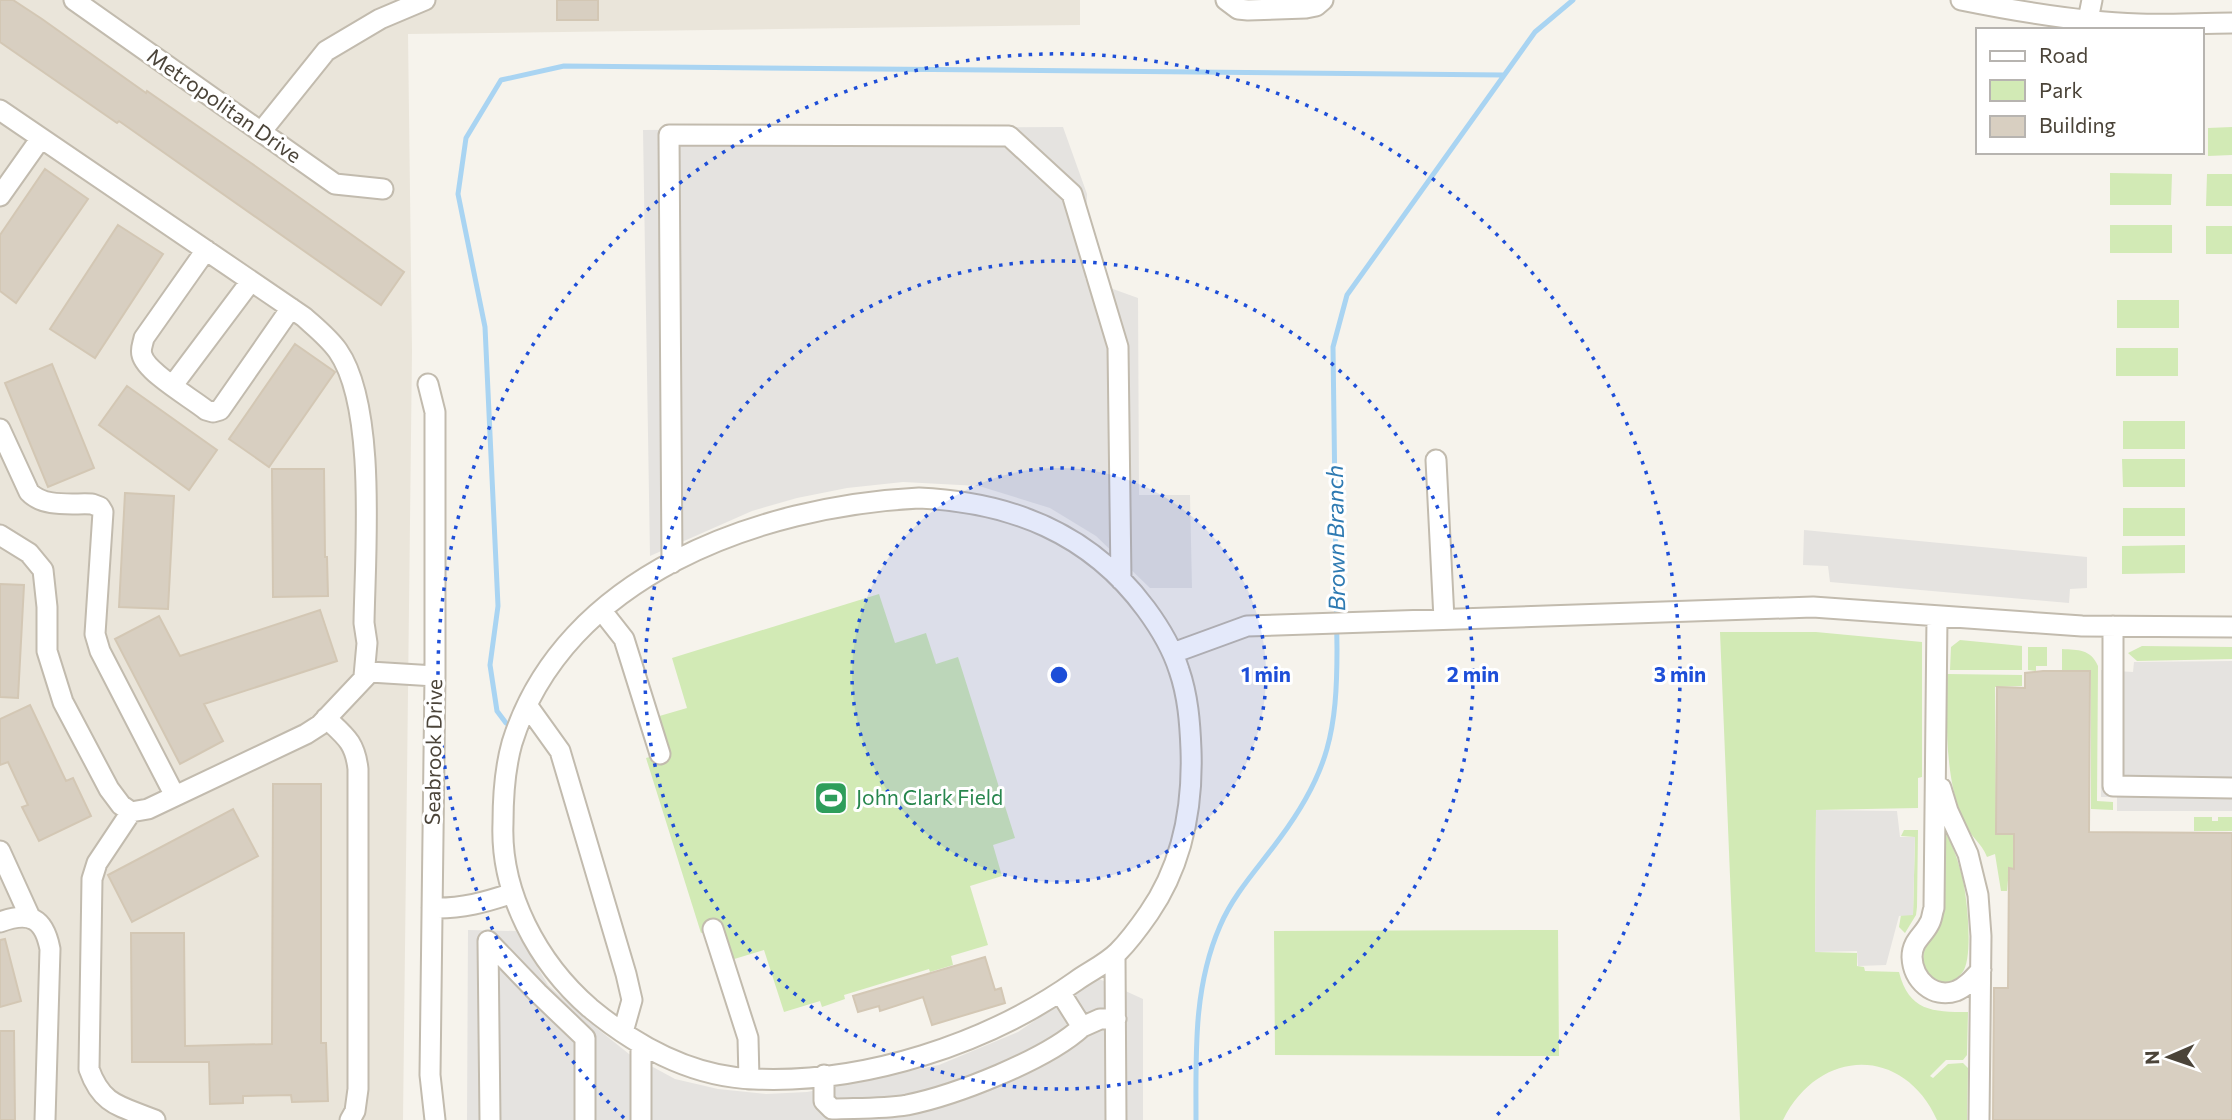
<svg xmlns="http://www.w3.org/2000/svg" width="2232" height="1120" font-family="Commissioner,sans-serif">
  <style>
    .residential { fill: #eae5da }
    .green { fill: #d2eab5 }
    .parking { fill: #e5e3e0 }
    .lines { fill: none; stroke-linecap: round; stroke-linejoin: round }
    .stream { stroke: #a9d4f2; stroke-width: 5 }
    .building { fill: #d8cfc1; stroke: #d3c7b4; stroke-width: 2 }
    .minor-casing { stroke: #c2bbae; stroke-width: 23 }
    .minor { stroke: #fff; stroke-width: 19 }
    .ring { fill: none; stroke: #1d4ed8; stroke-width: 3.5; stroke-dasharray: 3.5 7 }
    .labels { text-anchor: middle; stroke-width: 6; stroke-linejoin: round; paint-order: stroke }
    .street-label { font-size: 21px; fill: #4b4439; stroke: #fff }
    .leisure-label { font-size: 21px; fill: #27864d; stroke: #fff; text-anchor: start }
    .water-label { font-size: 23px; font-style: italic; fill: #2e7ab2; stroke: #fff }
    .centre { fill: #1d4ed8; stroke: #fff; stroke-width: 3.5 }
    .ring-label { font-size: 21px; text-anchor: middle; font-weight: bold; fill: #1d4ed8; stroke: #fff; stroke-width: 6; stroke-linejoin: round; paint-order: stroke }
  </style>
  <rect width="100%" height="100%" fill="#f6f3ec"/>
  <path class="residential" d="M0,0H1080V25L408,34L412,351L403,1120H0Z"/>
  <path class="green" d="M2232,127V155L2208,156V128Z
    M2110,173L2172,174L2171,205H2110Z
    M2207,174H2232V206H2206Z
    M2110,225H2172V253H2110Z
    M2206,226H2232V254H2206Z
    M2117,300H2179V328H2117Z
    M2116,348H2178V376H2116Z
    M2123,421H2185V449H2123Z
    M2122,459H2185V487H2123Z
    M2123,508H2185V536H2123Z
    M2185,545V573L2122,574V546Z
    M879,594L895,643L926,633L936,664L958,657L1015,838L993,845L1002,876L970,886L988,945L951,956L953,965L930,972L929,969L844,995L845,999L822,1007L820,1001L784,1012L764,950L731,960L720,927L701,933L646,758L666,752L656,717L687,708L672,658Z
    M1720,632H1816L1922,642V777L1918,778V808L1816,810L1815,952L1857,953V966L1864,967L1865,971L1899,972C1909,1011 1932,1012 1968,1012L1967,1055L1963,1060H1946L1930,1076L1933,1078L1948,1064L1963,1063L1968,1068L1967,1120H1937C1903,1045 1819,1048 1783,1120H1740Z
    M1960,640L2022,646V670H1950L1951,647Z
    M2142,646L2232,647V659L2137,661L2128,653Z
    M2028,647H2047V666H2036V671L2028,670Z
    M2062,649C2078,650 2091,649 2098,666L2097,801L2113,802V810L2091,809V670H2062Z
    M1947,674L2022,675V686L1995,687L1996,833L2014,834L2021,869H2009L2007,891H2001L1995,854L1987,857C1982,843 1968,834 1963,821C1944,774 1947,724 1947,674Z
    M2194,817H2212V821H2218V817H2232V831H2194Z
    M1904,830H1918L1917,907L1916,915L1905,933L1899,927L1901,915H1913L1915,837L1901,836Z
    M1944,831C1953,844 1958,861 1962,876C1967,895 1974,959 1962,973C1944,996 1909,974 1929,941Z
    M1558,930L1559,1056L1275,1055L1274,931Z"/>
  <path class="parking" d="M1063,127L1087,194L1085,279L1138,298L1139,495H1190L1192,588H1150L1096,536L1050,508L979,486L903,482L847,488L797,498L752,511L650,556L643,130Z
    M1804,530L2087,557V588L2070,589L2069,603L1830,582L1828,566L1803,565Z
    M2232,661V811H2117V797H2101V670L2133,672L2134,662Z
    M1816,810L1897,811L1900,837H1915L1913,915L1899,916L1886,965L1858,966L1857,951L1815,952Z
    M468,930L516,931L548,985L583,1017L629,1054L675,1079L718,1089L766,1094L807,1092L939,1065L1018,1032L1097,978L1143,999V1120H467Z"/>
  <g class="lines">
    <path class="stream" d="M506,723L497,711L490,665L498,606L485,327L458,194L466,138L501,80L564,66L1503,75
      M1196,1120C1196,1054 1193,988 1220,926C1234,893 1259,867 1280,838C1329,772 1337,730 1337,649L1333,347L1347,295L1535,32L1573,0"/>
  </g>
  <path class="building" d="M0,0H13L42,19L146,93L147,91L251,163L404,272L381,305L119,121L117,123L0,42Z
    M557,0H598V20H557Z
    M45,169L88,199L16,303L0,291V235Z
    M118,225L163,254L95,358L50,329Z
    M295,344L335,372L269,467L229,439Z
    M52,364L94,468L48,487L5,383Z
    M127,386L217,450L189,490L99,425Z
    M272,469H324L325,557H327L328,596L273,597Z
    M125,493L174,496L168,609L119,607Z
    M0,584L24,585L18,698L0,697Z
    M320,610L337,661L204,704L223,741L180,764L115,639L159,616L180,656Z
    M2043,671H2090L2089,832L2232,833V1120H1993L1994,988H2008L2009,868L2014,869V834H1996L1997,687L2025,688V673Z
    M30,705L66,781L73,778L91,816L39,841L22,807L28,805L8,762L0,765V719Z
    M273,784H321V1043H326L328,1101L292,1102L291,1095L243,1096V1103L210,1104L209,1062H132L131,933H184L185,1046L272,1044Z
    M233,809L258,856L132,922L108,875Z
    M5,939L21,1001L0,1007V940Z
    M985,957L995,990L1001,988L1005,1003L932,1025L923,997L880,1011L879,1006L858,1012L853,996Z
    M0,1031H14L15,1120H0Z"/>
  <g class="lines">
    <g class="minor-casing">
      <path id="minor" d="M74,0L335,184L383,189
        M1226,0L1238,9L1248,10L1306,8L1316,6L1323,0
        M1961,0C2020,12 2079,22 2139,24C2170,25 2201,23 2232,23
        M2088,20L2092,0
        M0,110L304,317C315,327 329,338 338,351C377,407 365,554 364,623L367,643L364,676
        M261,132L326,51L380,19L425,0
        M0,196L41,138
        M206,250L144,338C143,344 140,349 142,355C146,372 191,398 206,410L213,412L220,410L291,308
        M428,384L435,412V676L430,1075L435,1120
        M173,385L251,281
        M0,429L29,492C44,508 72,503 92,504L100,507L103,512L95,634L100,651L175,796
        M1436,460L1444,619
        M919,498C1011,502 1090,533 1146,609C1160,628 1172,648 1179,670C1188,696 1190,723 1191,750C1193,808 1182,865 1149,913C1140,926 1129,941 1118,952C1106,964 1090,971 1076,981C987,1044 864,1084 754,1079C693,1077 636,1046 590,1008C538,963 500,893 503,823C503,796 505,768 512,743C564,575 760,506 919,498Z
        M0,535L29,553L43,570L47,607V651L63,702L109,789L121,805L131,812L148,809L306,734L320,725L370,672L435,676
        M672,563L669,135L1009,136L1072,194L1118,347L1121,580
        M602,611L624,639L660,754
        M1937,617L1934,908C1932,913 1932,920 1929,924C1923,936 1912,941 1912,957C1913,980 1933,999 1956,991C1966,987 1973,979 1981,970
        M2113,626V786L2232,788
        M1173,653L1247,626L1813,607L2082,626L2232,627
        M527,705L560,751L626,974L632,1000L623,1032
        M326,718C345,736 355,742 358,769V1089L355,1111L350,1120
        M1941,788L1948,811L1968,854L1978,895L1981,936L1979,1120
        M131,812L97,863L92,879L89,1069C102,1106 121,1106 155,1120
        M0,851L30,917
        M432,908C462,909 486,902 513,893
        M0,922C30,911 44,918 50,949L45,1120
        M713,929L748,1038L749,1079
        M1115,956L1116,1120
        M1082,1027L1100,1019H1116
        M824,1075V1101L832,1109C857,1108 883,1109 907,1105C956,1095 1046,1060 1082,1027L1060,992
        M490,1120L488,941L538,993L585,1038V1120
        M641,1120V1044"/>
    </g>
    <use href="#minor" class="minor"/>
  </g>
  <circle cx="1059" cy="675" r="207" fill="#1d4ed8" fill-opacity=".12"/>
  <g class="ring">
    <circle cx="1059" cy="675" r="207"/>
    <circle cx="1059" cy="675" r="414"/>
    <path d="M624 1118A621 621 0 1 1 1494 1118"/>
  </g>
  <defs>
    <g id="stadium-square" transform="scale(1.75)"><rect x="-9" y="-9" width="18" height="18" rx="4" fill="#2e9e5b" stroke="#fff"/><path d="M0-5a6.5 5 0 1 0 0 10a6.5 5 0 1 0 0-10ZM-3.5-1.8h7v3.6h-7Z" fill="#fff"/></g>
  </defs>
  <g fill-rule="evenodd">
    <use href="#stadium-square" x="831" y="798"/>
  </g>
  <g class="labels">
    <g class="street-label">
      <text transform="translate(224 106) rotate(35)" y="7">Metropolitan Drive</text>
      <text transform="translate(434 752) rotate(-89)" y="7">Seabrook Drive</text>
    </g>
    <g class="leisure-label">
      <text x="856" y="805">John Clark Field</text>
    </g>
    <g class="water-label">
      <text transform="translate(1336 538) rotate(-91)" y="8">Brown Branch</text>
    </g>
  </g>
  <circle cx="1059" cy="675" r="10" class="centre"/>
  <g class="ring-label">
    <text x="1266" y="682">1 min</text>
    <text x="1473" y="682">2 min</text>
    <text x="1680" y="682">3 min</text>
  </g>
  <rect x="1976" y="28" width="228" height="126" fill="#ffffff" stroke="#b7b4b0" stroke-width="2"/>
  <rect x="1990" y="51" width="35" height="10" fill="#ffffff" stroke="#b7b4b0" stroke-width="2"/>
  <text x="2039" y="63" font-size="21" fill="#4b4439">Road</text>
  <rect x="1990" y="80" width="35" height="21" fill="#d2eab5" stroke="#b7b4b0" stroke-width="2"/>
  <text x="2039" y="98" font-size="21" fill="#4b4439">Park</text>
  <rect x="1990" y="116" width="35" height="21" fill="#d8cfc1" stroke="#b7b4b0" stroke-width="2"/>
  <text x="2039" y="133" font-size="21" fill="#4b4439">Building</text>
  <g transform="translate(2169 1057) rotate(268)" stroke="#ffffff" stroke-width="5" paint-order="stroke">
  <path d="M0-5L12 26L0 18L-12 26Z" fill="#4b4439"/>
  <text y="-10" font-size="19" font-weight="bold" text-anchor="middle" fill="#4b4439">N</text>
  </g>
</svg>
